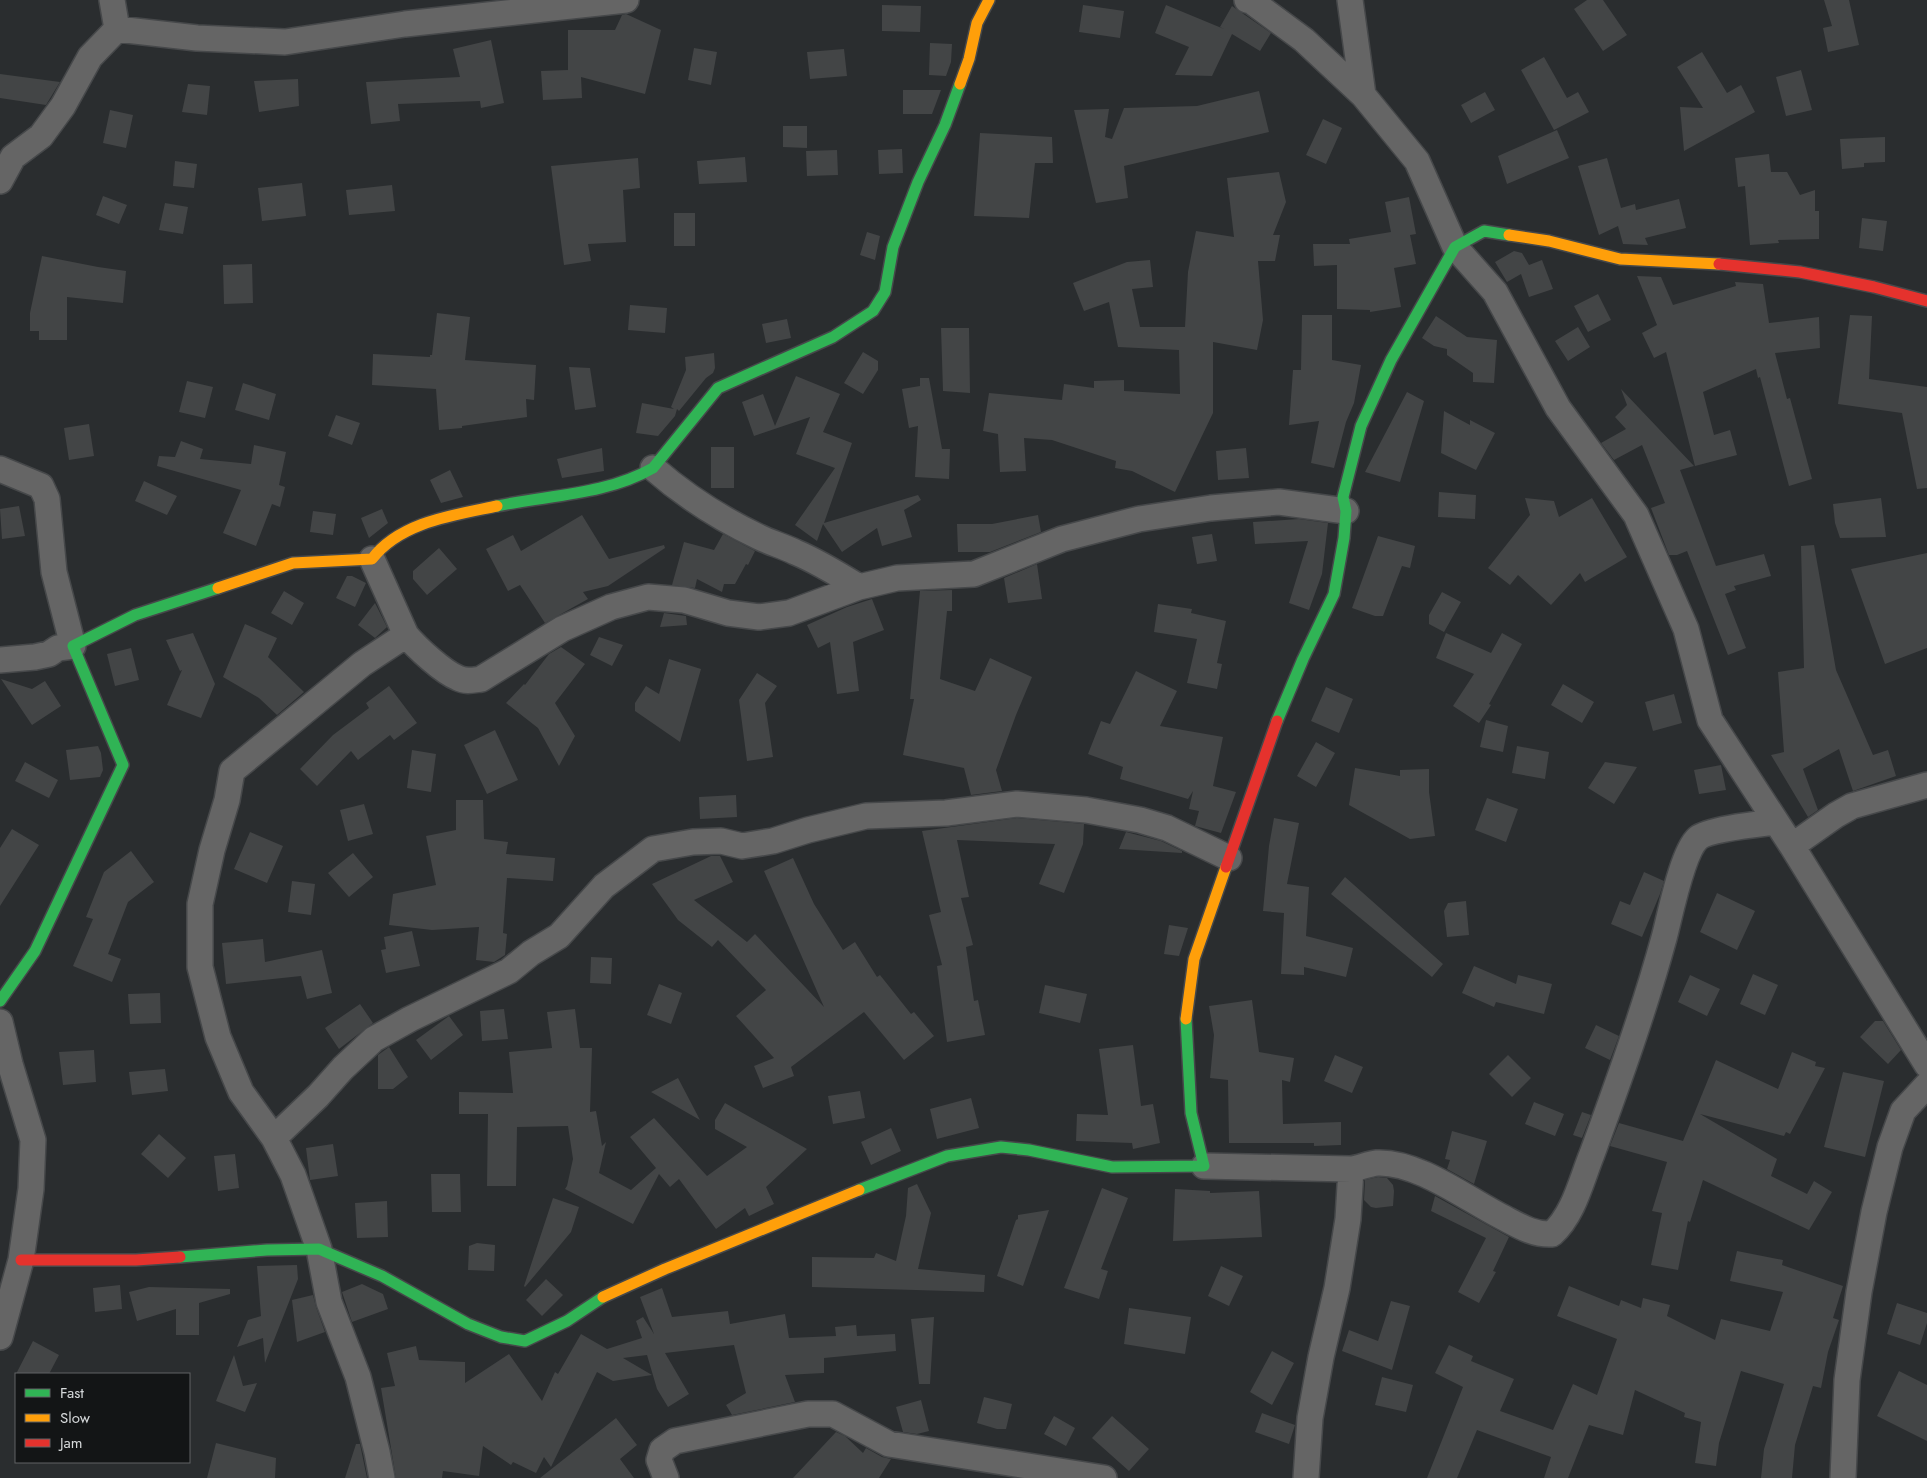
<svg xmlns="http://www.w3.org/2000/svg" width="1927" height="1478" font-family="Jost,sans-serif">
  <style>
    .building { fill: #434546 }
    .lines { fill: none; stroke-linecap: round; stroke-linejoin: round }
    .street-casing { stroke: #46484a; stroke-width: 28 }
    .fast-casing { stroke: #46484a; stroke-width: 14 }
    .slow-casing { stroke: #46484a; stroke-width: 14 }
    .jam-casing { stroke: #46484a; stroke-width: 14 }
    .street { stroke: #656565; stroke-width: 25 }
    .fast { stroke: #30b455; stroke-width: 11 }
    .slow { stroke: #ff9f0a; stroke-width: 11 }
    .jam { stroke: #e5322d; stroke-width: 11 }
  </style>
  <rect width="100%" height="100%" fill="#2a2d2f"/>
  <path class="building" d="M1587,0H1603L1627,35L1603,51L1574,9Z
    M1824,0H1849L1859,45L1828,52L1823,28L1832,26Z
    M882,5L921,6L920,32L882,31Z
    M1083,5L1124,11L1120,38L1079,32Z
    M1166,5L1224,29L1220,27L1232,6L1271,33L1260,51L1232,34L1212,76L1175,75L1189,47L1155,33Z
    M626,14L661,30L645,94L581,77L582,98L543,100L541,71L568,70V30H615L622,15Z
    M491,40L504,103L481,108L480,101L398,104L400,121L371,124L366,82L460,77L453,49Z
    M930,43L952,44L951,62L946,76L929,75Z
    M694,48L717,52L711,85L688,80Z
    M844,49L847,76L810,79L807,52Z
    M1702,52L1727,93L1741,85L1755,112L1684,151L1680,107L1703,108L1677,67Z
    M1544,57L1567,98L1578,92L1589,112L1554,130L1521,70Z
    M1801,70L1812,110L1786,116L1776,77Z
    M0,74L60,82L46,105L0,98Z
    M298,79L299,106L259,112L254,81Z
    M188,84L210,86L207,115L182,112Z
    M903,90H941L932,114H903Z
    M1259,91L1269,132L1124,166L1128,198L1096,203L1074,110L1109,109L1105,137L1112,139L1124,108L1197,106Z
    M1485,92L1495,110L1471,123L1461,105Z
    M110,110L133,115L126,148L103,143Z
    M1323,119L1342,128L1326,164L1306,155Z
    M783,126H807V148L783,147Z
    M1557,130L1569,158L1507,184L1498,156Z
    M980,133L1052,137L1053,163H1035L1029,218L974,216Z
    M1885,137V162L1864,163V167L1842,169L1840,139Z
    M902,149L903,173L879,174L878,150Z
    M837,150L838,175L807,176L806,151Z
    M1769,154L1771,172H1787L1800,195L1815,190V211H1819V239L1778,240L1779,243L1750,245L1745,186L1738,187L1735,158Z
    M745,157L747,182L699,184L697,161Z
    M638,158L640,188L623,190L626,242L588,244L591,261L564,265L551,166Z
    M1607,158L1621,208L1635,204L1636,210L1679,199L1686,228L1645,238L1648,245L1623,244L1618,226L1599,235L1578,166Z
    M175,161L197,164L194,188L173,186Z
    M1279,172L1286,202L1273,235H1280L1275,261H1258L1263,320L1257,350L1213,342V413L1175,492L1132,471L1115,468L1116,461L1052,440L1024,438L1026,471L1000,472L998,434L983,431L989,393L1062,400L1064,384L1094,388V381L1124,380V391L1180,394L1179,350L1118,347L1109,302L1084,311L1073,283L1127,262L1150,260L1153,287L1132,289L1140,327H1185L1188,272L1196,231L1234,237L1227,178Z
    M302,183L306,216L262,221L258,188Z
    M392,185L395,211L349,215L346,190Z
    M103,196L127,205L119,224L96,215Z
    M1409,197L1416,234L1410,235L1416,264L1394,268L1401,307L1370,312V310L1337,309V265L1314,266L1313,244H1350L1349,239L1391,232L1385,202Z
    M165,203L188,207L183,234L159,230Z
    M674,213H695V246H674Z
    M1862,218L1887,221L1883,251L1859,248Z
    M867,232L880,236L875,260L860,255Z
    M1514,251L1522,253L1529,265L1542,260L1553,289L1529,297L1521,274L1507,282L1495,262Z
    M42,256L98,267L126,271L123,303L67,297V340H39V331H30V313Z
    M252,264L253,303L224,304L223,265Z
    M1637,276L1661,277L1673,305L1736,286L1735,282L1763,284L1769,323L1819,317L1820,348L1775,353L1787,399L1790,398L1812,479L1789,486L1760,377L1758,378L1756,369L1703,392L1714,435L1730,430L1737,455L1695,466L1666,352L1654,358L1642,333L1657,325Z
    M1598,294L1611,320L1588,332L1574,306Z
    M630,305L667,308L665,333L628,330Z
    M437,313L470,317L465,360L536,365L534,400L526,399L527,417L462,426V428L439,430L436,389L372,385L373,354L430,357V355H432Z
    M1302,315H1332V360L1361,365L1354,403L1346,422L1334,468L1311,463L1319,421L1289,425L1293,370H1301Z
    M1850,315L1872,316L1869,379L1927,387V488L1917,489L1902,413L1838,404Z
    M1436,316L1467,337L1497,340L1494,383L1473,382V373L1447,355V349L1434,346L1422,338Z
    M787,319L791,338L766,343L762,324Z
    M1578,327L1590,347L1568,361L1555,341Z
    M941,328H969L970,393L943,391Z
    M863,352L878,361V370L863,394L844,383Z
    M714,353L715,368L713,373L706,378L679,411L677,409L675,416L658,436L636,433L642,403L674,409L671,407L686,370L685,357Z
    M569,367L590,368L596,407L575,410Z
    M796,376L840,394L823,432L852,443L824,523L918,495L921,500L904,510L912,537L882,546L877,528L842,552L823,524L817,541L795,525L835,468L796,454L810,417L754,436L742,402L763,394L775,426Z
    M920,378H929L942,449H950L949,479L915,477L918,426L909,428L902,389L920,386Z
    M187,381L213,387L205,418L179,412Z
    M243,383L276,394L269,420L235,410Z
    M1621,389L1694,466L1680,470L1716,566L1764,554L1771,576L1734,586L1736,590L1725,594L1746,648L1728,655L1687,551L1677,555H1669L1651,508L1665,503L1642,445L1614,460L1601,443L1626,429L1615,417L1627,405Z
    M1407,392L1424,401L1400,482L1365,472Z
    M1444,411L1470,425V420L1495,433L1476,470L1441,453Z
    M336,415L360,423L352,445L328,436Z
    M89,424L94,456L69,460L64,428Z
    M181,441L203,449L200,459L251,464L254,445L286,452L279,485L285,487L280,507L272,504L256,546L223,533L241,490L157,466L159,456L175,457Z
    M711,447H734V488H711Z
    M602,448L604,471L562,478L557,459Z
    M1246,448L1249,478L1218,480L1216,451Z
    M450,470L463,497L441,503L430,480Z
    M144,481L177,496L167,515L135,501Z
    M1439,492L1476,495L1475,519L1438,517Z
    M1525,498L1554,501L1559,517L1592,498L1627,557L1585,582L1580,573L1551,605L1518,575L1510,585L1488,568L1530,515Z
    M1881,498L1886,537L1840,538L1835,523L1833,504Z
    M19,506L25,536L2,539L0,509Z
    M382,509L388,523L369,538L361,518Z
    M313,511L336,514L333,535L310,532Z
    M582,515L609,559L664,545L665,548L608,586L583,592L588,599L545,623L520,585L508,591L486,549L513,535L521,551Z
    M1038,515L1041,532L990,552H958L957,524H992Z
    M1299,519L1328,523L1322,574L1309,610L1289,603L1308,541L1255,544L1253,522Z
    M723,534L755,551L748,565L746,564L735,584H724L722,592L697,579L695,588L672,585L684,542L714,550Z
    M1212,534L1217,561L1197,564L1192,537Z
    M1378,536L1415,546L1410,568L1402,566L1383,616H1375L1352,608Z
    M1814,545L1836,670L1873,755L1888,750L1896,776L1853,791L1839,749L1803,769L1818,810L1808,817L1771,755L1784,752L1778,672L1804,668L1801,546Z
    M439,548L457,569L427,595L413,579V571Z
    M1927,553V648L1885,664L1851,569Z
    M1037,564L1042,599L1008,603L1004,578Z
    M347,576H352L366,583L355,607L336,598Z
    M952,590V611H947L940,679L975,691L990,658L1032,677L1016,715L996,770L1002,791L971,795L964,768L903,755L914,699H910L920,591Z
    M284,591L304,603L292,625L271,613Z
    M1442,592L1461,602L1444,632L1429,624V615Z
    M872,599L884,630L853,642L859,691L837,694L830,642L818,648L807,625L847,607Z
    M375,603L387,627L375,638L358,625Z
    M1158,604L1192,609L1191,613L1226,621L1217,663L1222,664L1217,689L1187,683L1197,639L1154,632Z
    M664,613L686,616L687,625L660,627Z
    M245,624L277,638L268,657L304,692L277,715L259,698L223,677Z
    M193,633L215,684L201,718L167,705L182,670L180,671L166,640Z
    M1446,633L1491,653L1502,633L1522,644L1489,704L1491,705L1479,723L1453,706L1474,674L1436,658Z
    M599,637L623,645L612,666L590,655Z
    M561,647L585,664L555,703L575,736L559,766L538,728L506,703L524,684L525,685L549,654Z
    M131,648L139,680L115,686L107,654Z
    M669,659L701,669L680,742L635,711V703L646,686L659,694Z
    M1136,671L1177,691L1160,726L1223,737L1213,786L1236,792L1221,833L1195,826L1199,811L1189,809L1193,791L1188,799L1120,779L1123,767L1088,754L1101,721L1110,724Z
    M757,673L777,686L765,703L773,757L747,761L739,700Z
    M1,679L32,689L45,681L61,706L32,725Z
    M1563,684L1594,702L1582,723L1551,705Z
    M389,686L417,723L394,740L390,735L358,760L351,751L317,786L300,769L333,735L369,708L366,703Z
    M1326,687L1353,699L1339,733L1311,721Z
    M1674,694L1682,723L1653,731L1645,702Z
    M1486,720L1508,726L1503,752L1480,747Z
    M495,730L518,780L487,794L464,745Z
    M1316,742L1335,753L1316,787L1297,776Z
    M98,746L101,753L103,770L100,777L70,780L66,750Z
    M1517,746L1549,752L1545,779L1512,773Z
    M412,750L436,754L431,792L407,788Z
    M25,762L58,780L49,798L15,781Z
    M1605,762L1637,767L1614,804L1588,788Z
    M1721,765L1726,790L1699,794L1694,770Z
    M1355,768L1400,776V770L1429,769V792L1435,836L1410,839L1349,805Z
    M736,795L737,817L700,819L699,797Z
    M1487,798L1518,809L1506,842L1475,830Z
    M456,800H483L484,839L508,842L506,854L555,858L553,881L507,878L503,933L507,934L505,955L494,962L476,960L479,927L432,930L389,925L393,894L436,885L426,836L456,830Z
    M364,804L373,834L348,841L340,810Z
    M1017,818L1084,824L1083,844L1064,893L1039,884L1055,844L957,840L969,897L961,898L973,945L966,947L974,1001L978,1000L985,1035L947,1042L937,966L942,965L929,915L941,912L922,831Z
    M1274,818L1299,823L1287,884L1309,887L1306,936L1353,948L1346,977L1304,967V975L1281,974L1284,913L1263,911L1269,846Z
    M12,829L39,845L0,906V848Z
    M250,832L283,846L267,883L234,869Z
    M1126,832L1161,841L1182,851V853L1119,849Z
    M131,851L154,882L128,902L108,954L121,959L112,982L73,966L93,919L86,917L104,872Z
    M353,853L373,877L349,897L328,873Z
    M711,856H720L733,882L694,900L747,942L755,934L824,1007L764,871L793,858L814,904L843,950L855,942L877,977L880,975L911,1014L914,1012L934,1036L904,1060L864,1012L791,1067L794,1076L763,1088L754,1066L774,1058L736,1016L766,990L718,940L712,947L678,920L652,884Z
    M1644,872L1664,881L1660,894L1642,937L1611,924L1620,901L1630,905Z
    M1345,877L1443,964L1432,977L1331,894Z
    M292,881L315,884L311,915L288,912Z
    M1717,893L1755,911L1737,950L1700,932Z
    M1466,901L1469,935L1447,937L1444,911L1448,903Z
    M1169,925L1188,928L1179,956L1164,954Z
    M412,931L420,966L386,973L381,950L386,949L384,937Z
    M263,939L265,962L322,950L332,993L307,999L301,976L226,984L222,943Z
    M591,957L612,958L611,984L590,983Z
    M1474,966L1516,984L1518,975L1552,984L1544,1014L1496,1002L1494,1007L1462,993Z
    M1753,974L1778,985L1765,1015L1740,1004Z
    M1690,975L1720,989L1707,1016L1678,1002Z
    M659,984L682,993L671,1024L647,1015Z
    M1045,985L1087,994L1080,1023L1039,1013Z
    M160,993L161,1023L130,1024L128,994Z
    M1252,1000L1259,1052L1294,1058L1290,1082L1282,1080L1283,1124L1341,1122V1145L1314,1146V1143H1229L1228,1080L1210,1078L1214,1035L1209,1006Z
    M360,1004L373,1023L339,1049L325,1028Z
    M504,1009L508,1039L482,1041L480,1011Z
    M575,1009L580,1048H592L590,1112L596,1111L602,1146L606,1142L599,1173L631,1190L656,1168L630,1137L654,1118L707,1176L747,1147L715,1129V1120L725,1103L807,1149L766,1187L774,1204L749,1216L745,1208L716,1229L679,1179L670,1187L659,1174L633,1224L565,1189L567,1186L573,1159L568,1126L517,1127L516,1186H487L488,1114H459V1092L513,1093L509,1052L552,1048L547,1012Z
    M449,1016L463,1035L431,1060L416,1040Z
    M1875,1021H1883L1901,1050L1888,1064L1860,1037Z
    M1596,1025L1619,1036L1610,1060L1585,1048Z
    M1133,1045L1141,1106L1153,1104L1160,1143L1133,1149L1132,1143L1076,1141L1077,1114L1108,1115L1099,1049Z
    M389,1047L408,1077L393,1089H378V1055Z
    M94,1050L96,1082L63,1085L59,1052Z
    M1792,1052L1816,1062L1815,1066L1825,1068L1790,1134L1786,1132L1784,1136L1700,1114L1777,1159L1771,1176L1807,1194L1814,1181L1832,1192L1809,1230L1703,1180L1690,1222L1688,1221L1678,1270L1651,1265L1662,1213L1652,1211L1667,1162L1610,1146L1619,1123L1683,1141L1716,1060L1778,1089Z
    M1335,1055L1363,1067L1352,1093L1324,1081Z
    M1508,1055L1531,1078L1512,1097L1489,1074Z
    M165,1069L168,1091L132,1095L129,1072Z
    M1843,1072L1884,1081L1865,1157L1824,1147Z
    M678,1078L700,1120L651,1092Z
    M860,1091L865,1118L833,1124L828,1096Z
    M971,1098L979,1128L937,1139L930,1109Z
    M1534,1102L1564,1114L1555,1136L1525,1124Z
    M1582,1112L1591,1115L1582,1138L1573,1135Z
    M891,1128L901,1151L871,1165L861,1142Z
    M1452,1131L1487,1141L1474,1184L1447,1169L1450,1160L1445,1159Z
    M159,1134L186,1158L168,1178L141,1154Z
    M333,1144L338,1176L310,1180L306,1148Z
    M235,1154L239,1188L218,1191L214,1156Z
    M431,1174H460L461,1212H432Z
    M1378,1177L1387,1178L1393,1185L1394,1191L1393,1206L1376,1208L1371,1207L1364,1200L1365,1180Z
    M917,1184L931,1213L918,1269L985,1275L984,1292L812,1287V1257L874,1258L876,1253L896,1261L906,1216L908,1188Z
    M1102,1188L1128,1198L1101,1269L1108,1271L1099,1299L1064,1288Z
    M1175,1189L1210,1191V1193L1259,1191L1262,1237L1173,1241Z
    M1435,1196L1509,1237L1493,1271L1496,1272L1479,1303L1458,1292L1486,1238L1431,1211Z
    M553,1198L579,1207L571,1232L525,1287L524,1286Z
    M387,1201L388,1237L357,1238L355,1203Z
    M1049,1210L1023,1286L997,1276L1016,1220L1018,1219V1215Z
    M477,1243L495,1245L494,1271L468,1270L469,1246Z
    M1737,1251L1783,1260L1782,1265L1843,1286L1833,1318L1839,1320L1828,1352L1821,1388L1813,1386L1795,1445L1792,1478H1761L1764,1449L1784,1384L1741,1371L1719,1443L1716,1466L1695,1463L1701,1422L1684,1417L1685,1413L1635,1390L1623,1435L1589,1425L1568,1478H1544L1551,1457L1477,1430L1457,1478H1427L1463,1387L1435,1373L1449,1345L1473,1356L1471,1361L1514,1379L1500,1411L1553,1430L1573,1384L1597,1395L1617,1339L1557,1316L1569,1286L1619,1306L1621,1300L1641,1308L1643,1298L1670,1305L1667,1316L1715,1340L1721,1319L1770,1331L1783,1292L1730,1281Z
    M297,1265L298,1279L265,1363L263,1338L237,1347L248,1320L261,1316L257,1266Z
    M1221,1266L1243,1276L1229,1306L1208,1296Z
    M546,1279L563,1295L542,1316L526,1300Z
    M362,1284L383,1294L388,1309L352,1322L342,1292Z
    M120,1285L122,1309L95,1312L93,1288Z
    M149,1287L230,1289V1294L199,1303V1335H176V1309L137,1321L129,1292Z
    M662,1288L672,1317L728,1311L730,1324L785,1314L789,1338L836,1336L835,1327L856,1325L857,1336L895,1334L896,1351L824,1358V1373L785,1375L795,1402L732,1415L726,1405L746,1393L734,1345L665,1353L689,1394L668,1407L657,1389L647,1355L623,1358L652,1375L613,1381L597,1372L551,1467L544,1457L536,1473L513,1462L511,1465L483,1446L479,1476L443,1471L442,1478H396L381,1388L395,1386L387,1353L416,1346L419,1360L465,1362V1383L509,1354L542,1401L555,1372L558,1374L581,1334L607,1349L642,1338L636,1321L643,1317L654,1334L640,1297Z
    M313,1295L316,1307L325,1332L297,1342L292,1300Z
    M1391,1301L1410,1306L1392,1370L1342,1351L1349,1330L1378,1341Z
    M1897,1303L1927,1313V1323L1920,1345L1887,1334Z
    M1129,1308L1191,1317L1185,1354L1124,1344Z
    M934,1317L930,1384H919L911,1319Z
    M33,1341L59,1355L49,1374H16Z
    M1272,1351L1294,1363L1272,1405L1250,1392Z
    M234,1355L243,1386L257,1383L245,1412L216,1401Z
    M1899,1371L1927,1385V1441L1877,1416Z
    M1382,1377L1413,1385L1406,1412L1375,1405Z
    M984,1397L1012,1404L1006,1429H997L977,1423Z
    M921,1400L929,1431L917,1434L903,1432L896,1407Z
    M1262,1413L1295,1425L1289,1444L1255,1432Z
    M1054,1416L1075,1428L1066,1446L1044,1434Z
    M1112,1416L1149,1449L1129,1471L1092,1438Z
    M616,1418L637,1445L620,1459L634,1478H540Z
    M836,1432L845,1436L863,1453L866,1448L882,1457L891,1459L879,1478H793Z
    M216,1443L276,1458L275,1478H207Z
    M356,1444H360L367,1478H345Z"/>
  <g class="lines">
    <g class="street-casing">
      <path id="street" d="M1247,0L1251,1L1304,40L1363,95L1417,161L1455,247L1495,292L1558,408L1636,515L1686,629L1710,720L1792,846L1927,1065
        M1350,0L1363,95
        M117,29L197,38L285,42L405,24L626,0
        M0,181L13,157L41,136L63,106L90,57L117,29L112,0
        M653,468C685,496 721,519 759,537C771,543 783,546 795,552C817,561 838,574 859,587
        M0,469L41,486L47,499L54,572L73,646L58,648L49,654L35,657L0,660
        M372,559L406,635C417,648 443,672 458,678C466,682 473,680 481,679L562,629L611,607L648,597L684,600L728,613L759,617L789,613L859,587L897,578L974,574L1062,539L1139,519L1211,508L1279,502L1346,511
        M1792,846L1836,815L1852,806L1927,785
        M0,1022L10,1064L33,1140L31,1189L21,1260L0,1337
        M274,1138L318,1096L343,1068L374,1039L410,1019L509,971L531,953L559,936L604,886L653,849L693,842L721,841L742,846L773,841L808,830L866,816L946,813L1017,804L1086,810L1140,820L1167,828L1229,858
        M1204,1166L1351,1169L1348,1219L1337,1288L1321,1357L1310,1418L1306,1478
        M1351,1169C1359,1168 1368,1164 1377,1163C1419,1161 1469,1201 1506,1219C1521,1227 1535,1235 1552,1234C1574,1214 1581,1181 1592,1154C1618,1083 1644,1011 1664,938C1670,916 1682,852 1698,838C1709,829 1759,824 1775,822
        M382,1478L377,1452L358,1377L329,1302L319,1249L293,1175L274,1138L241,1092L218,1037L200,967V904L212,850L227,800L232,771L362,664L406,635
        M666,1478L659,1460L662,1450L675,1441L808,1414H833L889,1444L1104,1478
        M1843,1478L1847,1380L1859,1292L1874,1212L1890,1147L1903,1111L1927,1085"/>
    </g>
    <g class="fast-casing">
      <path id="fast" d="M497,506C549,495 606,495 653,468L718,388L833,337L873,311L885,292L893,247L918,182L945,125L960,84
        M1277,721L1303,659L1334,594L1344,538L1346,511L1343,497L1361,426L1391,360L1455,247L1484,231L1509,235
        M0,1001L35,951L123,765L73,646L135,615L218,588
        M859,1190L947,1156L1001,1147L1029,1150L1112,1167L1204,1166L1191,1113L1186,1019
        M180,1257L267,1250L319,1249L382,1276L468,1324L501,1337L525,1341L567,1321L603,1297"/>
    </g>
    <g class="slow-casing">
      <path id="slow" d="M960,84L969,59L977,23L989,0
        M1509,235L1549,241L1620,259L1719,264
        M218,588L293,563L372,559C400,522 454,515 497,506
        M1186,1019L1194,959L1226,867
        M603,1297L665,1269L859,1190"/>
    </g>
    <g class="jam-casing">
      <path id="jam" d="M1719,264L1800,272L1874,287L1927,301
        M1226,867L1277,721
        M21,1260H136L180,1257"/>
    </g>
    <use href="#street" class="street"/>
    <use href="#fast" class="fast"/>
    <use href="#slow" class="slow"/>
    <use href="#jam" class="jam"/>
  </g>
  <rect x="15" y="1373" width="175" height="90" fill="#131516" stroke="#616364"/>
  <rect x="25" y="1389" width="25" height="8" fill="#30b455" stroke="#616364"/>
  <text x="60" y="1398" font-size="15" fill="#d5d8da">Fast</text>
  <rect x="25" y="1414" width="25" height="8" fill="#ff9f0a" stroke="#616364"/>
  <text x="60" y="1423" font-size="15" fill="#d5d8da">Slow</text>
  <rect x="25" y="1439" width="25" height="8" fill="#e5322d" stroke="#616364"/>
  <text x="60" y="1448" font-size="15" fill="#d5d8da">Jam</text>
</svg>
